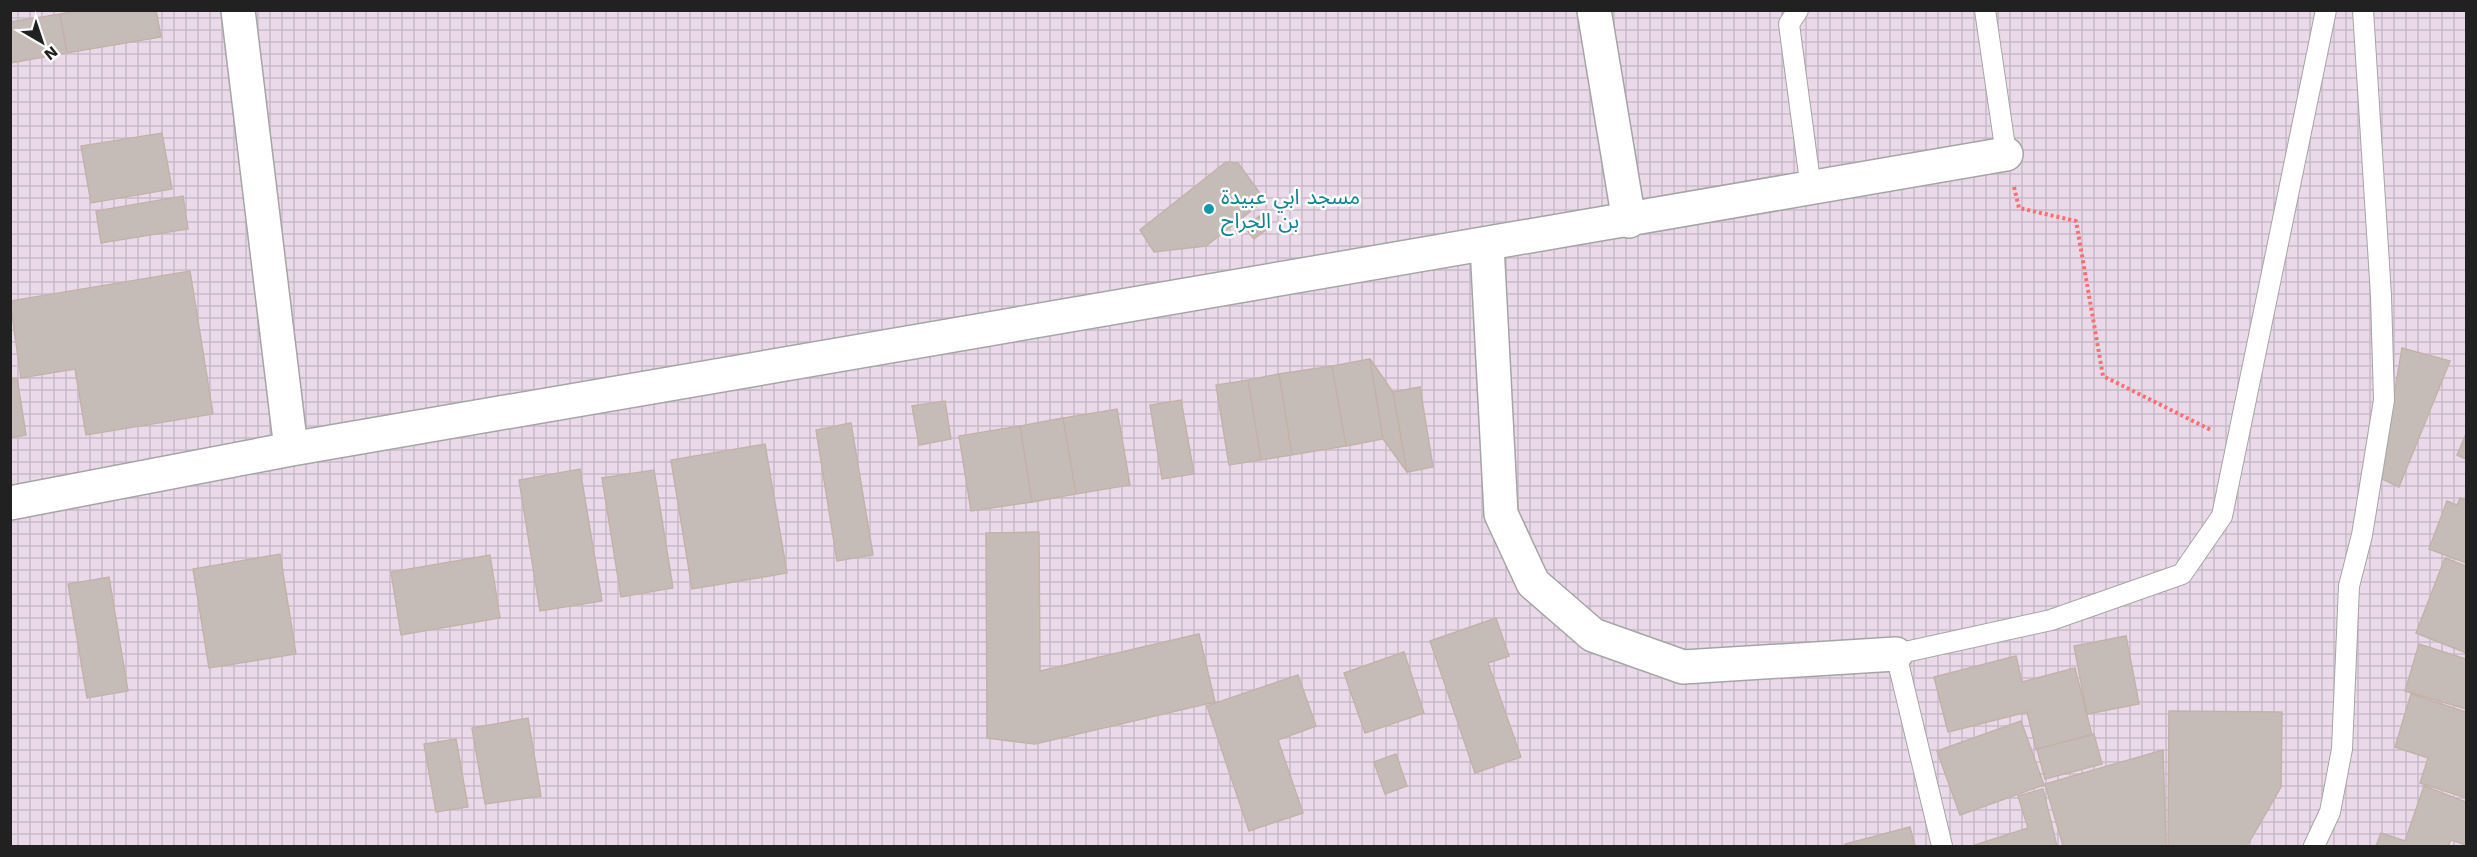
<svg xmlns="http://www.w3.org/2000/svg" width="2477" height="857" font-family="'Work Sans','Noto Sans Arabic',sans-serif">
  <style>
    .industrial { fill: url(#industrial-grid) }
    .building { fill: #c6bcb7; stroke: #c3b2aa; stroke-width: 1.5 }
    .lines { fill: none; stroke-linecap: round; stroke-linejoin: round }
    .lane-casing { stroke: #a5a5a5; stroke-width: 22 }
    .street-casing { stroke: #a5a5a5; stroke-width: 36 }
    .path { stroke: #fb6f72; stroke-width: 4; stroke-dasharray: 3 3; stroke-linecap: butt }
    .lane { stroke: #fff; stroke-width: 20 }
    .street { stroke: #fff; stroke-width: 33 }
    .culture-dot { fill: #0f9aa8; stroke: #fff; stroke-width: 2 }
    .labels { text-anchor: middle; stroke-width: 5; stroke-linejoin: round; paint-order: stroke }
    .culture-label { font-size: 21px; fill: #0d838f; stroke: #fff; text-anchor: start }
  </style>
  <defs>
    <pattern id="industrial-grid" width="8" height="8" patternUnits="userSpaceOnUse" patternTransform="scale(1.5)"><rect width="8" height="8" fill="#eadae9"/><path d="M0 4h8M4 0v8" fill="none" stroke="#c8bbc8"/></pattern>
  </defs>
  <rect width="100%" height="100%" fill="#f1ede8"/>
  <path class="industrial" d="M11,11H2466V846H11Z"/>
  <path class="building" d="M80,10H156L161,37L67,53L60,14Z
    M60,14L67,53L10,63V22Z
    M162,133L172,189L91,203L81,146Z
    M1226,162L1238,163L1265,200L1206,246L1154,252L1140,230Z
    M183,196L188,229L101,243L96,211Z
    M1259,216L1268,228L1254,239L1245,228Z
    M190,271L213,414L86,435L75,369L21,378L10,301Z
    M2402,348L2450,361L2399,487L2380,478Z
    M1370,359L1383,439L1346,446L1332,366Z
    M1370,359L1393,392L1407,472L1383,439Z
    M1332,366L1346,446L1292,455L1279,374Z
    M1279,374L1292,455L1261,460L1248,380Z
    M17,378L26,435L10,438V379Z
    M1248,380L1261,460L1229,465L1216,385Z
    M1420,387L1433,467L1407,472L1393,392Z
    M1181,400L1194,474L1162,479L1150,405Z
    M945,401L951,439L919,445L912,406Z
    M1117,409L1130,485L1076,494L1063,418Z
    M1063,418L1076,494L1032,502L1020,426Z
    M851,423L873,555L837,561L816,430Z
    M1020,426L1032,502L971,511L959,436Z
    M2466,434V459L2457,455Z
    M765,444L787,573L692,589L671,460Z
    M580,469L602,601L540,611L519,480Z
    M654,470L673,588L621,597L602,478Z
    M2460,498L2466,500V563L2429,549L2447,501L2457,505Z
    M1039,532L1040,671L1199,634L1215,702L1035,744L987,738L986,533Z
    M280,554L296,654L209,668L193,569Z
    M490,555L500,618L401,635L391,572Z
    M2445,558L2466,566V653L2416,633Z
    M109,577L128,691L87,698L68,584Z
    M1496,618L1509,656L1488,663L1521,757L1475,773L1430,641Z
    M2126,636L2139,704L2087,714L2074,646Z
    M2419,644L2466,659V709L2405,691Z
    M1404,652L1424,713L1365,733L1344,673Z
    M2016,656L2022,682L2075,668L2092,735L2036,749L2027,712L1948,732L1934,677Z
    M1298,675L1316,726L1278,740L1303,813L1249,831L1207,706Z
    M2411,694L2466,712V798L2420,783L2428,758L2395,747Z
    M2169,711L2282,712L2281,787L2247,846H2168Z
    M528,718L541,796L485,804L472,728Z
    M2021,721L2044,785L1960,815L1937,751Z
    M2094,734L2102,764L2045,779L2037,749Z
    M456,739L468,807L436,812L424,744Z
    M2163,750L2166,846H2063L2045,784Z
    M1396,754L1407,786L1385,794L1374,762Z
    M2424,786L2466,802V845L2451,840L2448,846H2376L2381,833L2405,841Z
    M2043,789L2057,846H1972L2028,828L2018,796Z
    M1910,827L1915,846H1845V844Z"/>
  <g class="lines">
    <g class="lane-casing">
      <path id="lane" d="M1798,10L1789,24L1811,189
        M1985,10L2006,154
        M1942,846L1896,654L2051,620L2182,574L2222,516L2326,10
        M2314,846L2330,812L2342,749L2349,586L2362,535L2384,400L2381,296L2363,10"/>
    </g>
    <g class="street-casing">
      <path id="street" d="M238,10L291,449
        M1594,10L1629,221
        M1487,245L1501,514L1533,583L1593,635L1683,667L1896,654
        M10,503L291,449L2006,154"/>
    </g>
    <path class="path" d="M2014,187L2019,208L2076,221L2103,376L2211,430"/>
    <use href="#lane" class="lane"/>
    <use href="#street" class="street"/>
  </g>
  <circle class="culture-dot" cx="1209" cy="209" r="6"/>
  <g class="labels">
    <g class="culture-label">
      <text x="1221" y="204">مسجد ابي عبيدة<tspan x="1221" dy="24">بن الجراح</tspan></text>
    </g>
  </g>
  <rect width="2477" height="857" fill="none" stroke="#212121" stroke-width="24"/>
  <g transform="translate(42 42) rotate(141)" stroke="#ffffff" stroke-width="4.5" paint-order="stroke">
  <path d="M0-4.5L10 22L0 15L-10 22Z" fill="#212121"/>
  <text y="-9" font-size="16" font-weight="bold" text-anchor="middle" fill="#212121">N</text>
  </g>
</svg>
